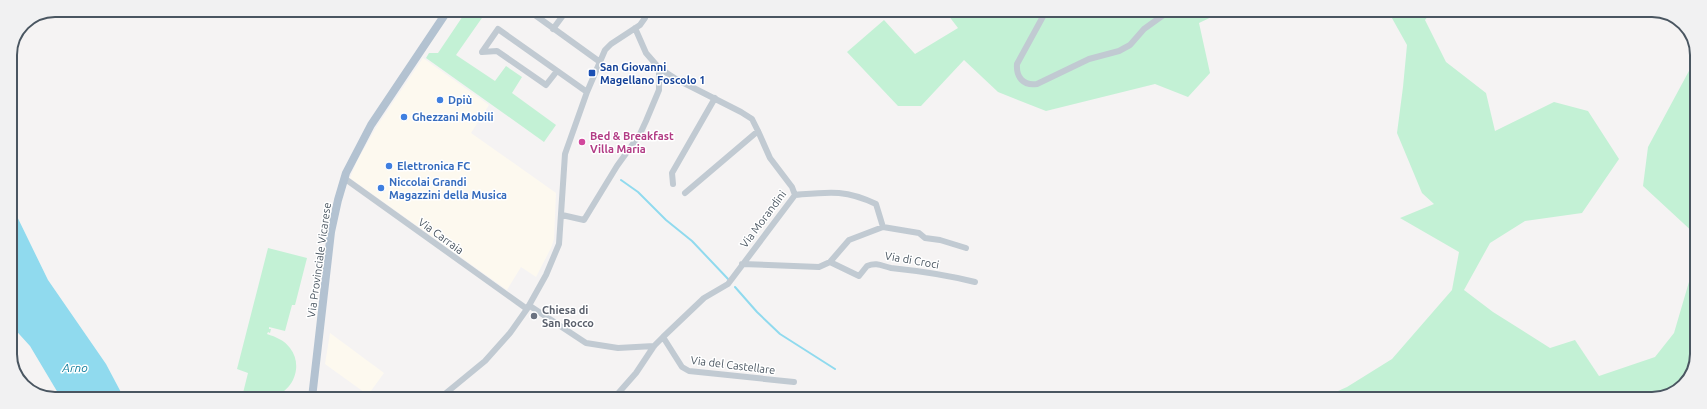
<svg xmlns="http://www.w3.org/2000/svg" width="1707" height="409" font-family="Ubuntu,sans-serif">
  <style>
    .commercial { fill: #fdf9ef }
    .green { fill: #c3f1d5 }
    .water { fill: #90daee }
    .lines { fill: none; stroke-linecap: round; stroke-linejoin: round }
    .stream { stroke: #90daee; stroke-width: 2 }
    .minor { stroke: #c1cad2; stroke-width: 6 }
    .major { stroke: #b3c2d1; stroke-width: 8 }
    .transit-dot { fill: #1a4fb4; stroke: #fff; stroke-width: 1.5 }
    .shop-dot { fill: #3f7fe0; stroke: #fff; stroke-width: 1.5 }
    .hotel-dot { fill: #d1479c; stroke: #fff; stroke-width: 1.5 }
    .worship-dot { fill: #6b7280; stroke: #fff; stroke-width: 1.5 }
    .labels { text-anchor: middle; stroke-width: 3; stroke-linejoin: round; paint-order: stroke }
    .transit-label { font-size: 11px; font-weight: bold; fill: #164399; stroke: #fff; text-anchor: start }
    .shop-label { font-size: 11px; font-weight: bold; fill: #366cbe; stroke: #fff; text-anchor: start }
    .hotel-label { font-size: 11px; font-weight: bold; fill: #b23c85; stroke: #fff; text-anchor: start }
    .street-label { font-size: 11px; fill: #4a5661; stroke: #fff }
    .worship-label { font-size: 11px; font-weight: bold; fill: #5b616d; stroke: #fff; text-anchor: start }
    .water-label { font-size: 12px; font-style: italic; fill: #0c7c9b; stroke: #fff }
    .rim { fill: none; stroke: #4a5661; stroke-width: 2 }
  </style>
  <rect width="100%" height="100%" fill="#f5f3f3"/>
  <path class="commercial" d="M423,58L489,105L471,133L556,193L554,239L551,248L536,277L521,267L507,290L350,178L357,161L377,126Z
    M330,333L384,373L368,395L325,364Z"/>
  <path class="green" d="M467,10H477L484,15L456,55L495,81L506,66L522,77L512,93L556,125L544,142L426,58L429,53H438Z
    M945,11H1224L1199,23L1210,73L1188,97L1155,84L1046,111L998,92L964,60L921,106H898L847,52L884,20L915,54L958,28Z
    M1388,11H1432L1425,20L1446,62L1486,93L1495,131L1554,102L1588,111L1619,159L1582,213L1525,221L1490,243L1464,290L1493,312L1550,348L1575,340L1599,376L1655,357L1674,333L1696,258V363L1682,388L1653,399H1320L1347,387L1392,359L1452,290L1459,252L1400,218L1434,204L1422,193L1397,133L1403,87L1407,45Z
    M1697,56L1696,235L1643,186L1648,147Z
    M268,248L307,258L295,305H292L285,331L269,327V329H271L270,333L268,332L267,334C276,337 284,340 290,348C305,367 291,396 268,397C259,398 251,395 243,393L248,373L237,369Z"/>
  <path class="water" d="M10,202L48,280L106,364L124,398H61L30,346L10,324Z"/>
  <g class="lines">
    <path class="stream" d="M621,180L638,192L666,220L692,241L729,280
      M735,287L757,312L780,334L835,369"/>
    <path class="minor" d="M528,10L600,62
      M1046,11L1017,64C1016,77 1023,86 1037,84L1089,59L1119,51L1130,45L1144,29L1169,11
      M553,29L567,10
      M557,71L546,85L497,51L482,52L498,29L587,92
      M344,178L527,309
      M673,184L672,173L715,98
      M685,193L758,131
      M795,195C828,192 845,189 876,204L883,227
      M562,215L584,220L617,166L640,134L646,121L659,90V68
      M830,262L859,276L867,266C877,262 882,266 891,268C920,271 947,275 975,282
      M742,264L819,267L830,262L849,240L883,227L919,233L925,238L940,240L966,248
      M530,306L586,343L618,348L654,346
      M663,337L682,367L689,371L794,382
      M440,398L485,361L510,333L527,309L546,275L559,244L565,154L587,92L605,50L611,44L640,25L645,18L647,10
      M614,398L636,373L654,346L663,337L704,298L728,284L795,195L792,187L770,158L758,131L752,119L741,112L676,79L659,68L646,53L635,28"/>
    <path class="major" d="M312,398L331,232L338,200L346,173L371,125L448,10"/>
  </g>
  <rect class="transit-dot" x="588" y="69" width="8" height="8" rx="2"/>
  <g class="shop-dot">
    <circle cx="440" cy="100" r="4"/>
    <circle cx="404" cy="117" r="4"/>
    <circle cx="389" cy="166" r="4"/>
    <circle cx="381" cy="188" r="4"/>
  </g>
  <circle class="hotel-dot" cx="582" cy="142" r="4"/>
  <circle class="worship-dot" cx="534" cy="316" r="4"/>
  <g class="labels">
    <g class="transit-label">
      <text x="600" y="71">San Giovanni<tspan x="600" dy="13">Magellano Foscolo 1</tspan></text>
    </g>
    <g class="shop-label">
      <text x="448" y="104">Dpiù</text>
      <text x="412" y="121">Ghezzani Mobili</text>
      <text x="397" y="170">Elettronica FC</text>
      <text x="389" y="186">Niccolai Grandi<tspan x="389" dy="13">Magazzini della Musica</tspan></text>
    </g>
    <g class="hotel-label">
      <text x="590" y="140">Bed &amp; Breakfast<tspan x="590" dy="13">Villa Maria</tspan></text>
    </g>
    <g class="street-label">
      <text transform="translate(763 219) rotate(-53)" y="4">Via Morandini</text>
      <text transform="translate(441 236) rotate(36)" y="4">Via Carraia</text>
      <text transform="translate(319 260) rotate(-82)" y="4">Via Provinciale Vicarese</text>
      <text transform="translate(912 260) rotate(10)" y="4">Via di Croci</text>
      <text transform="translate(733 365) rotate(7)" y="4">Via del Castellare</text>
    </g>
    <g class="worship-label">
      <text x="542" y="314">Chiesa di<tspan x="542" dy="13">San Rocco</tspan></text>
    </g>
    <g class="water-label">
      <text x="75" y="372">Arno</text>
    </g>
  </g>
  <path d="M0 0H1707V409H0ZM55 17H1652A38 38 0 0 1 1690 55V354A38 38 0 0 1 1652 392H55A38 38 0 0 1 17 354V55A38 38 0 0 1 55 17Z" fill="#f1f1f2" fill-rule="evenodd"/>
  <path class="rim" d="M55 17H1652A38 38 0 0 1 1690 55V354A38 38 0 0 1 1652 392H55A38 38 0 0 1 17 354V55A38 38 0 0 1 55 17Z"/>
</svg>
